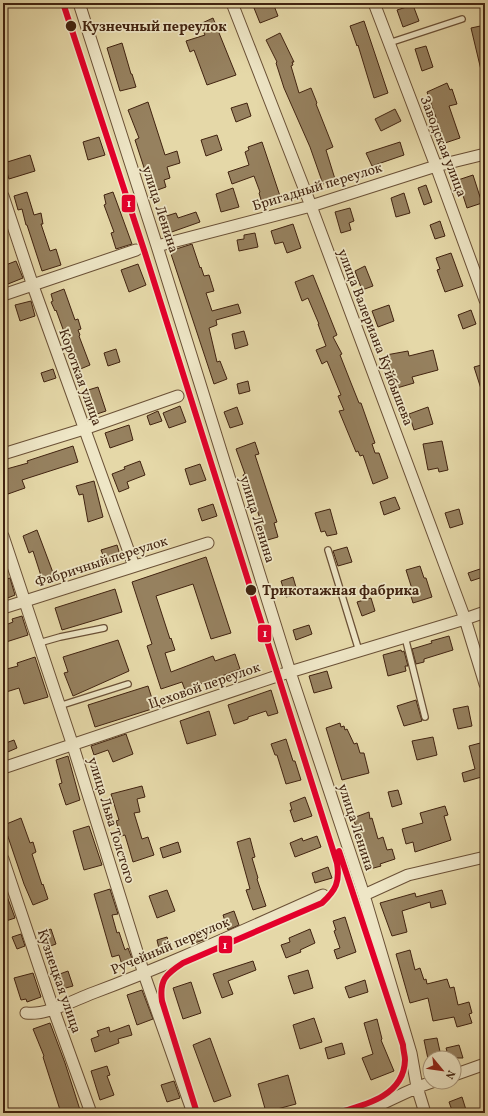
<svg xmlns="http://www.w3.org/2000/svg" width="488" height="1116" font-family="Vollkorn,serif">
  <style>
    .building { fill: #96815f; stroke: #412310 }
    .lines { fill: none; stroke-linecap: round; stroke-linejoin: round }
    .service-casing { stroke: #6a5036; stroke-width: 8 }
    .minor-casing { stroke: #6a5036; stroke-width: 13 }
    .service { stroke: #eee6c6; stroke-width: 5.5 }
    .minor { stroke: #eee6c6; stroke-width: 11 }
    .tram { stroke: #412310; stroke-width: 1 }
    .tram-1-casing { stroke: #eee6c6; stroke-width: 9 }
    .tram-1 { stroke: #e4002b; stroke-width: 6 }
    .stop-dot { fill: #412310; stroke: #eee6c6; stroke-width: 1.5 }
    .labels { text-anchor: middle; stroke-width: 3.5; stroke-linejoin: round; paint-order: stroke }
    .stop-label { font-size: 14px; font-weight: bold; fill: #412310; stroke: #eee6c6; text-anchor: start }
    .street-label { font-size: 14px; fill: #412310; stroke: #eee6c6 }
    .line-badge { stroke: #eee6c6; stroke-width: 1.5 }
    .badge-label { font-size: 11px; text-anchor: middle; font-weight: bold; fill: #fff }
  </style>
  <rect width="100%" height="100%" fill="#e5d8a8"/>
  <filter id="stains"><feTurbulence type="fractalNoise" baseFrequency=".005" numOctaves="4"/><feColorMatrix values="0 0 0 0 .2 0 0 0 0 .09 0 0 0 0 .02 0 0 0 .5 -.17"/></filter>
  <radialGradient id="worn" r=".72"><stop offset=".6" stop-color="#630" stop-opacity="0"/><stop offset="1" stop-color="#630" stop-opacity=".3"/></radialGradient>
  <path class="building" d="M266,3H273L278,16L260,23L254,8Z
    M413,5L419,21L403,27L397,10Z
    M213,18L236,75L207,85L194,50L190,52L186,41L205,35L200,24Z
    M364,21L388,93L374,98L358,45L357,46L350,26Z
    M485,25V69L481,70L471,28Z
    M280,33L294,62H292L293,65L291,66L299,93L311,88L317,103L316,104L333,147L326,150L335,179L323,184L310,147L284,88L276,63L277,62L266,40Z
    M122,43L131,74H132L136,87L120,91L107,48Z
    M426,46L433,67L422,71L415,49Z
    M447,83L450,90L452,89L457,104L449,106L460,138L445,143L427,92Z
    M148,102L165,155L177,151L180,163L167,167L170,178L164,180L166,187L152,192L135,140L139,138L128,110Z
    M247,103L251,116L236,122L231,108Z
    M395,109L401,121L381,131L375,119Z
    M217,135L222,150L206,156L201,140Z
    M99,137L105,155L88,160L83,142Z
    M262,142L280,196L262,203L259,193L260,192L254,176L232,184L228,172L249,165L245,152L249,150L248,147Z
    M400,142L404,155L372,166L366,153Z
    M30,155L35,171L9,179L4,163Z
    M473,175L482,203L467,208L458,180Z
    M426,185L432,202L424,205L418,188Z
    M233,188L239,207L221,212L216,194Z
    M27,192L34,215L41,213L43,224H41L50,251L56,249L61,265L42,271L27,225H26L22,209L18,210L14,196Z
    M113,192L132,244L116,249L111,233L114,232L104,205L106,204L104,195Z
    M404,193L410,213L396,217L391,198Z
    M350,208L354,221L349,223L351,230L341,233L335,212Z
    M196,212L200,222L166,234L160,218L176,213L178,218Z
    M440,221L445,236L435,239L430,225Z
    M293,224L301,248L287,253L283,242L275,244L271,231Z
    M255,233L258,247L239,251L237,240L244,239V235Z
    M192,244L200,268L201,267L204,276L209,275L214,291L206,293L212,311L238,304L241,313L216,320L217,325L209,328L217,362L220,361L227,379L214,384L170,251Z
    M451,253L463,286L445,292L437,270L440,269L436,258Z
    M16,261L23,278L8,284L3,273V266Z
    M138,264L146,285L129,292L121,270Z
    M365,266L373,286L362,290L355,271Z
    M313,275L337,335L333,337L342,354L340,355L351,383L359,403H361L375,443L372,444L375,453H379L388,478L373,484L363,455L360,456L358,451L356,452L339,411L344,410L338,396L341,395L327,361L322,364L316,350L326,346L318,324H319L308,298L302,301L295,282Z
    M64,289L75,320L78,319L81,329L78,330L80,335L79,336L90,365L78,370L56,310L55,311L51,302L53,301L51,294Z
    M31,301L35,316L20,321L15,305Z
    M389,305L394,321L378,327L372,311Z
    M471,310L476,324L463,329L458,315Z
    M244,331L248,345L235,349L232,334Z
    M116,349L120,362L108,366L104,353Z
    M433,350L438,370L412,377L414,383L397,388L386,355L408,351L409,356Z
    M485,364V395H483L474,367Z
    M53,369L56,378L44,382L41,373Z
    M248,381L250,391L239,394L237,384Z
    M98,387L106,411L94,415L85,391Z
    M180,406L186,422L169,428L163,413Z
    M237,407L243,424L230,428L224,412Z
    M428,407L433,424L414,430L409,414Z
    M158,411L162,421L150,425L147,416Z
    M129,425L133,440L110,448L105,433Z
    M442,441L448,470L439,472L438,468L428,470L423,444Z
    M255,442L259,454L255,455L277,522L274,523L278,537L264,541L258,519H260L252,494H250L243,475L245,474L236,449Z
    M73,446L78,462L22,480L25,488L8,494L3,479V470L28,463L27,461Z
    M140,461L145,475L127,482L129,488L119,492L112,474L125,469L124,467Z
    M200,464L206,480L190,485L185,469Z
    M94,481L103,517L88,522L83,494L79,495L76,486Z
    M395,497L400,509L384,515L380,502Z
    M213,504L217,516L202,521L198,509Z
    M330,509L337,534L327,536L325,531L321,532L315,513Z
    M459,509L463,524L450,528L445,513Z
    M37,530L55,578L43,582L33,551L29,553L23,536Z
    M117,545L121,558L106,563L101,550Z
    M347,547L352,562L338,566L333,551Z
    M206,557L231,633L211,639L193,584L156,596L170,639L171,638L175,650L165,653L171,672L213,656L215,661L235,654L240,669L185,690L182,682L161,689L147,646L152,644L132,582Z
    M420,566L424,578H426L432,597L413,603L410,593L413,592L406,570Z
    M480,569L483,577L471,581L468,573Z
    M293,577L298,594L286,597L281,581Z
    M10,578L15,595L3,600V580Z
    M115,589L122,612L62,630L55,608Z
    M371,598L375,611L362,616L357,602Z
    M22,616L28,635L3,643V626L13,622L12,619Z
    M309,625L312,634L296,640L293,630Z
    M449,636L453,650L424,659V662L416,664L412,649L432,643L431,641Z
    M118,640L129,671L73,696L64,673L68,672L63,657Z
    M401,650L402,652L404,651L408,666H405L406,671L388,676L383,655Z
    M35,657L48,697L24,704L19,688L3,693V670L18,666L17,663Z
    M327,671L332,688L314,693L309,676Z
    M148,686L155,708L95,727L88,705Z
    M271,690L278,713L268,716L266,711L248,717V719L234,724L228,705Z
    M416,700L422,721L404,726L397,706Z
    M468,706L472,726L458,729L453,709Z
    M209,711L216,735L187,744L180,721Z
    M340,723L341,727L344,726L345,730L347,729L354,744L357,743L360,753H364L369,773L342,780L326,728Z
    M126,734L133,754L113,762L108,750L94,755L91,746Z
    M433,737L437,755L417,760L412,741Z
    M286,739L293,761H295L301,780L286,784L277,755H275L271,744Z
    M14,740L17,748L3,754V744Z
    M484,742L485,748V776L464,782L462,773L475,769L469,746Z
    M68,756L80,800L66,805L59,784L62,783L56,760Z
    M142,786L145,797L137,799L140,812L134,813L142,839L148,837L154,855L133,862L125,835L121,836L116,821L119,820L111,794Z
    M398,790L402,804L392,807L388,792Z
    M305,797L312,816L294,822L290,810H292L290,803Z
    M445,806L448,815L444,816L451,840L415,852L413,842L406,844L402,829L423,823L420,813Z
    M369,812L370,819L372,818L378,839L383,837L387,850L392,849L395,859L380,864L381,866L370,869L353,818Z
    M21,818L30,843L33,842L36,852L32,854L42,885L43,884L48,899L33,905L24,884L4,825Z
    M89,826L102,865L84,870L73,831Z
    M317,836L321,847L295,857L290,843L302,838L303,841Z
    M250,838L255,857L252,858L258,878L257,879L266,906L253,910L246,890L250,889L237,842Z
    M178,842L181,852L163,858L160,848Z
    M328,867L332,878L315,883L312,873Z
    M4,888L15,918L3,922V889Z
    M110,889L118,914L112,915L117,933L119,932L125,950L128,948L133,961L122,965L119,955L112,957L94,894Z
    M167,890L175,911L157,918L149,896Z
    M442,890L446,904L431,908L430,902L402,911L407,932L392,936L380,903L415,893L416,897Z
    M234,911L239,925L228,930L223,915Z
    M345,917L356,952L337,959L334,950L340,948L334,931L336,930L333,921Z
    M51,929L56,944L45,948L40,933Z
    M202,929L206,939L192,944L188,935Z
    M310,929L315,943L300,950L301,952L286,958L281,945L290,942L289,938Z
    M21,934L25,946L17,949L12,937Z
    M167,937L171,950L160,953L157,940Z
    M410,950L415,970L420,968L424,980L426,979L427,984L447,979L450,988L454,987L458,1005L469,1002L472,1013L469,1014L472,1023L457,1027L454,1017L433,1021L428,998L410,1003L396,954Z
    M253,961L256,970L228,981L233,994L222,998L213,974Z
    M308,970L313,988L294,994L288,976Z
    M68,971L73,986L62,989L57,975Z
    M33,973L41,997L27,1002L26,999L21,1000L14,978Z
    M365,980L368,992L349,998L345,987Z
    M191,982L201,1013L183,1019L173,988Z
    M142,990L153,1019L137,1025L127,995Z
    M314,1018L322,1042L300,1049L293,1025Z
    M377,1019L382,1039L381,1040L394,1071L371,1080L362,1058L373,1054L364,1023Z
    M50,1023L65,1063L81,1113H61L43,1057L44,1056L33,1029Z
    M129,1025L132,1035L118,1039L119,1043L95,1052L91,1039L99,1036L97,1031L109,1027L110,1032Z
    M210,1038L231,1096L214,1102L193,1045Z
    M437,1038L441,1056L428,1059L424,1040Z
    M342,1043L345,1054L328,1059L325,1048Z
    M459,1045L463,1058H449L446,1048Z
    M107,1066L110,1075L107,1076L114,1095L100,1100L91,1071Z
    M288,1075L296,1104L266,1112L258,1084Z
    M174,1081L180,1098L167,1102L161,1085Z
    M462,1097L467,1113H453L449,1102Z"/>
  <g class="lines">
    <g class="service-casing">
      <path id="service" d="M389,43L462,19
        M328,550L359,651
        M405,637L425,717
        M39,643L60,637L104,628
        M59,706L128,684"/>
    </g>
    <g class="minor-casing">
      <path id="minor" d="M79,3L157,246L290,672L364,895L411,1053L417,1087L425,1113
        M232,3L311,206L465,619L485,684
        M374,3L436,166L485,300
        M3,196L33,286L134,566
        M157,246L311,206L436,166L485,154
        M3,295L136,250
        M3,454L84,429L178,396
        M3,536L73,746L144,974L193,1113
        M3,608L208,543
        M3,768L283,674L465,619L485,612
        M3,859L53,1008L91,1113
        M364,895L408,875L485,857
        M26,1013C46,1016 74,1000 93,993C171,964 246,929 323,895
        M454,1075L485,1064
        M360,1113C385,1104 407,1090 432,1082"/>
    </g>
    <use href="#service" class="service"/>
    <use href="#minor" class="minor"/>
    <path class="tram" d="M195,1105L200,1113
      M313,1113L359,1106"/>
    <g class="tram-1-casing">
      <path id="tram-1" d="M63,3L145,253L337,863C340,882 336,890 322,903L183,963C166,974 159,980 162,1001L197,1113
        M337,1113C365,1105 404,1096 405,1060C405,1055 403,1050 403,1045L339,851"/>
    </g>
    <use href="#tram-1" class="tram-1"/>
  </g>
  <g class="stop-dot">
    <circle cx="71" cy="26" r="6"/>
    <circle cx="251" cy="590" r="6"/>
  </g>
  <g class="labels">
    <g class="stop-label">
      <text x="82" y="31">Кузнечный переулок</text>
      <text x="262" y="595">Трикотажная фабрика</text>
    </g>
    <g class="street-label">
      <text transform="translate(444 146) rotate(69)" y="5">Заводская улица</text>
      <text transform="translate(317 186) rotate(-17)" y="5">Бригадный переулок</text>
      <text transform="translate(161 209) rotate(72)" y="5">улица Ленина</text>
      <text transform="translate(376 337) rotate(69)" y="5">улица Валериана Куйбышева</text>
      <text transform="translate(81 377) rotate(70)" y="5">Короткая улица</text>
      <text transform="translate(258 519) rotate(73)" y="5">улица Ленина</text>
      <text transform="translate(101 561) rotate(-18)" y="5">Фабричный переулок</text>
      <text transform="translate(204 685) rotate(-19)" y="5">Цеховой переулок</text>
      <text transform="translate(112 820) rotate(73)" y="5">улица Льва Толстого</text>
      <text transform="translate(357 827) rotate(72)" y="5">улица Ленина</text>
      <text transform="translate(170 945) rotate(-23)" y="5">Ручейный переулок</text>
      <text transform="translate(60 981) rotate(71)" y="5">Кузнецкая улица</text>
    </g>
  </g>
  <g class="line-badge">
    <rect x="121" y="194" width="15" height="19" rx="4" fill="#e4002b"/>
    <rect x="257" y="624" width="15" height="19" rx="4" fill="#e4002b"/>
    <rect x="218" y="935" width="15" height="19" rx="4" fill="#e4002b"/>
  </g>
  <g class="badge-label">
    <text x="129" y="207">1</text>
    <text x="265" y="637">1</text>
    <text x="225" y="949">1</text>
  </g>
  <rect width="488" height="1116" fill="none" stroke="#e5d8a8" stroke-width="16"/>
  <rect x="4" y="4" width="480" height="1108" fill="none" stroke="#412310" stroke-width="2"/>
  <rect x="8" y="8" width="472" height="1100" fill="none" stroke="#412310"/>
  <g transform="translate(442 1070) rotate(119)"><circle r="19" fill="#eee6c6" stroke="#a9987d"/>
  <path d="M0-3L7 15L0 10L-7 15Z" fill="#8f2418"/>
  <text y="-6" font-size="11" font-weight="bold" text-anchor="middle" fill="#412310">N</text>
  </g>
  <rect width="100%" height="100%" filter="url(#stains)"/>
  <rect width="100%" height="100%" fill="url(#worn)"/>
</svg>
